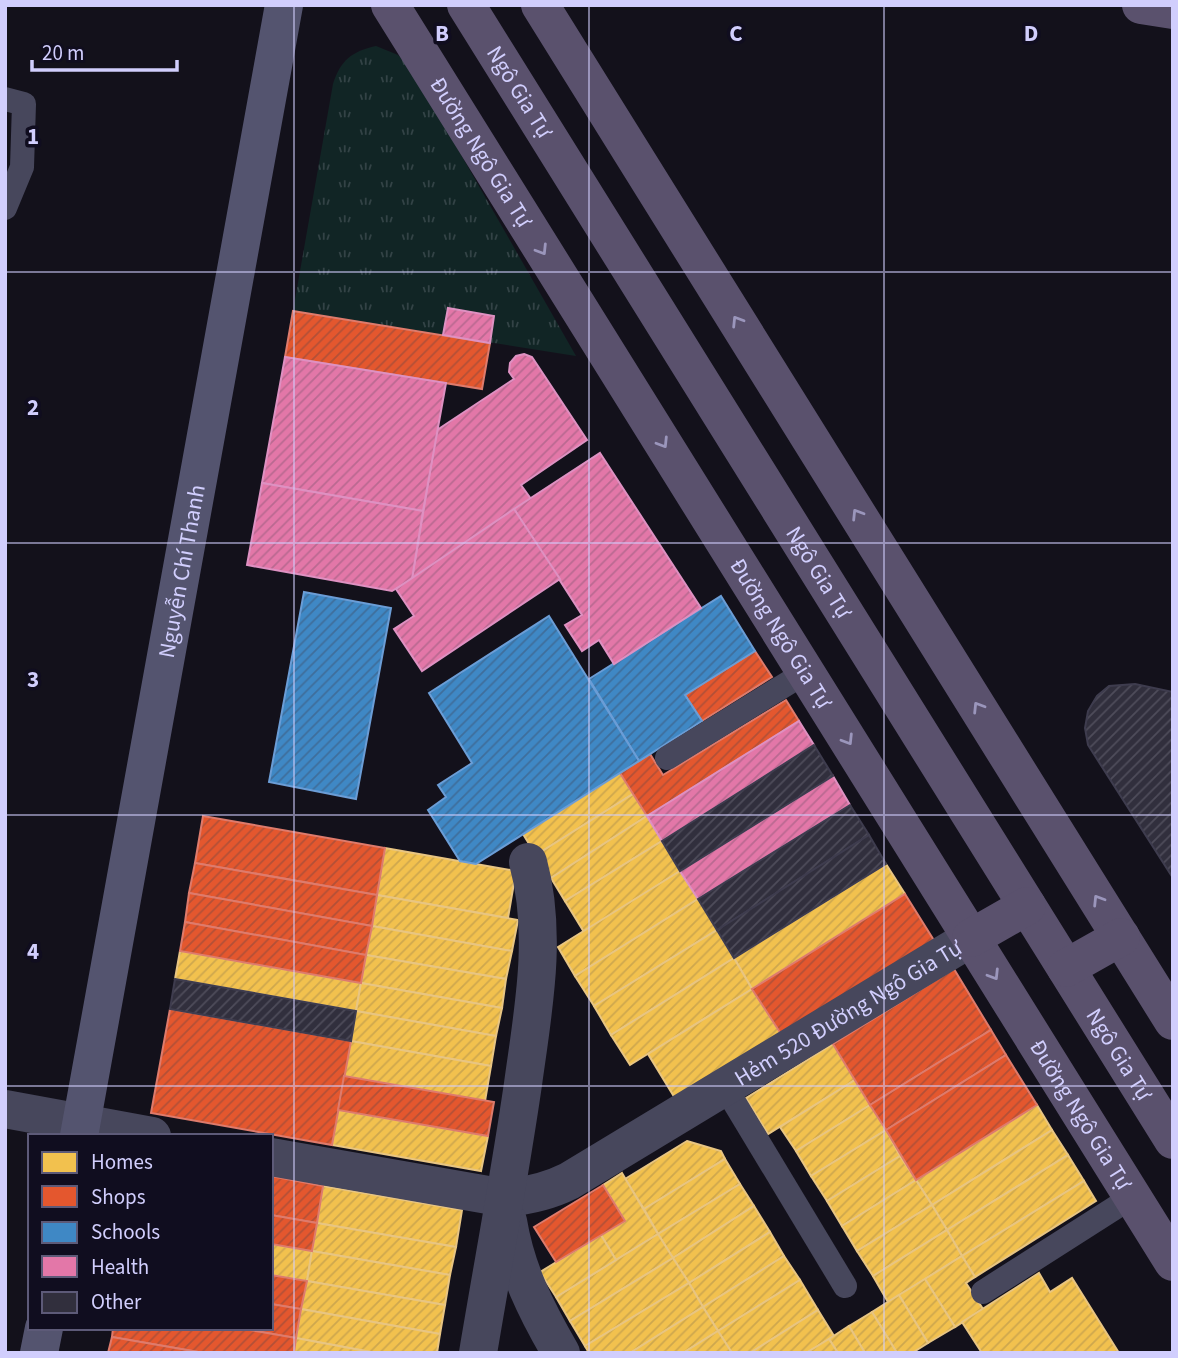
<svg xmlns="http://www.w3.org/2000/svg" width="1178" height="1358" viewBox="0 0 1178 1358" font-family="'Source Sans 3',sans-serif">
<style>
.park{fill:url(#park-tufts)}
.homes{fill:url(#homes-hatch);stroke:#e8c582;stroke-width:2}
.shops{fill:url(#shops-hatch);stroke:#de7b6c;stroke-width:2}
.schools{fill:url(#schools-hatch);stroke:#6b9dd6;stroke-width:2}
.health{fill:url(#health-hatch);stroke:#de91c2;stroke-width:2}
.building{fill:url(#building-hatch);stroke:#3e3c4e;stroke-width:2}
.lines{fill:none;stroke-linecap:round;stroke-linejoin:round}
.lane{stroke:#47475c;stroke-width:24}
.street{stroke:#47475c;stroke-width:38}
.secondary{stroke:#54546f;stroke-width:38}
.primary{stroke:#5a516d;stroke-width:38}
.oneway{stroke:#9b96bc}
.grid{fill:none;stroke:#d1cefd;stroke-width:2;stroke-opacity:0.55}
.labels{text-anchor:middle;stroke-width:7;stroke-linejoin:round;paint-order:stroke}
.street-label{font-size:23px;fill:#d1cefd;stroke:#100d1f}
.grid-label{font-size:23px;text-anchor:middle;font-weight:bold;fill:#d1cefd;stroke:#100d1f;stroke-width:7;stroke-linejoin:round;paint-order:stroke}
</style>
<defs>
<pattern id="park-tufts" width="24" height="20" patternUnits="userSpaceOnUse" patternTransform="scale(1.75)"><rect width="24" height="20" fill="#112525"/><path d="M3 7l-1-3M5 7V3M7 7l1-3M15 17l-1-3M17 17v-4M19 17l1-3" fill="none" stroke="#334346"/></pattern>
<pattern id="homes-hatch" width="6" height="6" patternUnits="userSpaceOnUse" patternTransform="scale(1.75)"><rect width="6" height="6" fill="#f2c14e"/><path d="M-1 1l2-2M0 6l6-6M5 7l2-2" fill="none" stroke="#cea74e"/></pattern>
<pattern id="shops-hatch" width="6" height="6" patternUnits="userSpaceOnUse" patternTransform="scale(1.75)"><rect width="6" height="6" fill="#e4572e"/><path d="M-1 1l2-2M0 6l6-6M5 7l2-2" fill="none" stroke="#b25037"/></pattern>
<pattern id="schools-hatch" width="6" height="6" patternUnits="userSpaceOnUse" patternTransform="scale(1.75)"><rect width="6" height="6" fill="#3f88c5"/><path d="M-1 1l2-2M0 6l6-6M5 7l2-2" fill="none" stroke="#3f6e9b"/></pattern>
<pattern id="health-hatch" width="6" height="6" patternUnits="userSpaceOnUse" patternTransform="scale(1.75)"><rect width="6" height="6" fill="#e377a8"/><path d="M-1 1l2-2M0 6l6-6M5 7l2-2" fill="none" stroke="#ba6991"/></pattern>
<pattern id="building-hatch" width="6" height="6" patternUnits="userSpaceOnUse" patternTransform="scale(1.75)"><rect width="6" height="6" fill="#312f3d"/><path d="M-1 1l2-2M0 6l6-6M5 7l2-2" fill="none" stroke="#4e4c5a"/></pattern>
</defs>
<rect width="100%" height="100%" fill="#13111b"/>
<path class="park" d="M376 46 398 55 412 69 576 356 293 311 333 84C340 61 352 51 376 46Z"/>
<g class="homes">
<path d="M620 773 633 794 536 855 523 834Z"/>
<path d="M633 794 647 816 551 878 536 855Z"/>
<path d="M647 816 662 841 565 901 551 878Z"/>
<path d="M662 841 680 871 584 932 565 901Z"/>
<path d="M385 848 516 871 508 918 377 895Z"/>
<path d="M886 864 905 894 752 989 734 958Z"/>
<path d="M680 871 698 899 575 976 558 947Z"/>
<path d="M377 895 518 920 512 951 372 926Z"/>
<path d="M698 899 717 930 594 1006 575 976Z"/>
<path d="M372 926 512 951 506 979 366 955Z"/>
<path d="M717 930 734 958 611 1035 594 1006Z"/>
<path d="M180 951 361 983 356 1011 175 979Z"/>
<path d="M366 955 506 979 502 1008 361 983Z"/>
<path d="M734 958 752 989 630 1065 611 1035Z"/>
<path d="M361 983 502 1008 496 1036 356 1011Z"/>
<path d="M752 989 783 1037 678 1103 648 1054Z"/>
<path d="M356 1011 496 1036 491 1066 351 1041Z"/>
<path d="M351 1041 491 1066 485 1101 344 1076Z"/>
<path d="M833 1044 855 1080 768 1134 746 1098Z"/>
<path d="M855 1080 870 1105 796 1151 780 1127Z"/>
<path d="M870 1105 886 1130 811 1176 796 1151Z"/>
<path d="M1037 1105 1052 1130 932 1205 916 1180Z"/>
<path d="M338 1110 488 1136 481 1171 332 1145Z"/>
<path d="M886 1130 900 1156 827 1201 811 1176Z"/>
<path d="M1052 1130 1068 1155 947 1230 932 1205Z"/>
<path d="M687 1141 721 1151 725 1159 644 1209 625 1179Z"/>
<path d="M1068 1155 1084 1181 962 1256 947 1230Z"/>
<path d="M900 1156 916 1180 842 1226 827 1201Z"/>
<path d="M725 1159 740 1184 658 1234 644 1209Z"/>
<path d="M622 1173 658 1234 616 1260 601 1235 625 1221 603 1185Z"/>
<path d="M916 1180 932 1205 857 1251 842 1226Z"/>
<path d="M1084 1181 1096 1201 975 1277 962 1256Z"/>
<path d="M740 1184 754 1206 673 1258 658 1234Z"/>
<path d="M323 1186 462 1210 456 1247 317 1223Z"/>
<path d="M932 1205 947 1230 873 1276 857 1251Z"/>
<path d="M754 1206 770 1232 689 1283 673 1258Z"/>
<path d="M317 1223 456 1247 450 1275 312 1251Z"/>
<path d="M947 1230 962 1256 888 1302 873 1276Z"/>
<path d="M770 1232 784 1256 703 1307 689 1283Z"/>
<path d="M658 1234 673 1258 570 1321 556 1297Z"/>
<path d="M601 1235 616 1260 556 1297 540 1272Z"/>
<path d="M271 1244 312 1251 307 1281 271 1275Z"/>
<path d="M312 1251 450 1275 445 1305 307 1281Z"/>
<path d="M784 1256 800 1280 718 1331 703 1307Z"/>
<path d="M962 1256 975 1277 966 1283 983 1309 955 1327 925 1279Z"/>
<path d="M673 1258 689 1283 585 1346 570 1321Z"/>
<path d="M1039 1273 1050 1292 1072 1278 1119 1353H982L962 1322Z"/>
<path d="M925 1279 955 1327 928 1343 899 1295Z"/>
<path d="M800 1280 818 1310 750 1353H732L718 1331Z"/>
<path d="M307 1281 445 1305 440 1334 301 1309Z"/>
<path d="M689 1283 703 1307 630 1353H589L585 1346Z"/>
<path d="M899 1295 928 1343 912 1353H897L872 1312Z"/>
<path d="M703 1307 718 1331 683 1353H630Z"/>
<path d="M301 1309 440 1334 437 1353H376L296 1338Z"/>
<path d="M818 1310 834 1336 806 1353H750Z"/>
<path d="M872 1312 897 1353H865L849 1326Z"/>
<path d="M849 1326 865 1353H838L829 1339Z"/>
<path d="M718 1331 732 1353H683Z"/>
<path d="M296 1338 376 1353H294Z"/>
<path d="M829 1339 838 1353H806Z"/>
</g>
<g class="shops">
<path d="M293 311 490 343 482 389 285 357Z"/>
<path d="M755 651 772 677 702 721 685 695Z"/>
<path d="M786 700 799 721 647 816 620 773 650 754 663 775Z"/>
<path d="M203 816 385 848 377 895 195 863Z"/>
<path d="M195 863 377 895 372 926 189 893Z"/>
<path d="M189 893 372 926 366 955 185 922Z"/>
<path d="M905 894 935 942 783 1037 752 989Z"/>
<path d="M185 922 366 955 361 983 180 951Z"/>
<path d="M954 969 991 1030 870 1105 833 1044Z"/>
<path d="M170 1009 351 1041 332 1145 151 1113Z"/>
<path d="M991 1030 1006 1055 886 1130 870 1105Z"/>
<path d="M1006 1055 1037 1105 916 1180 886 1130Z"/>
<path d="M344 1076 494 1102 488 1136 338 1110Z"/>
<path d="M271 1176 323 1186 317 1223 271 1215Z"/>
<path d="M603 1185 625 1221 556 1262 534 1227Z"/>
<path d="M271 1215 317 1223 312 1251 271 1244Z"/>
<path d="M271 1275 307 1281 301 1309 271 1304Z"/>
<path d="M271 1304 301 1309 296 1338 238 1328H271Z"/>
<path d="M113 1328H238L296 1338 294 1353H204L112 1337Z"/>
<path d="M112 1337 204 1353H108Z"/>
</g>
<g class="schools">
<path d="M304 592 391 608 356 799 269 782Z"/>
<path d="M721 596 755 651 685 695 702 721 639 761 589 679Z"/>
<path d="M549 616 639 761 476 864 460 861 428 810 446 797 438 785 472 763 429 693Z"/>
</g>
<g class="health">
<path d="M448 308 494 316 490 343 443 335Z"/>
<path d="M524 354 532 357 587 440 521 485 531 499 412 579 437 430 514 379 509 372 510 363 516 356Z"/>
<path d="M285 357 446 383 423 511 262 483Z"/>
<path d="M600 453 701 608 614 664 599 640 582 651 565 625 582 615 514 509Z"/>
<path d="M262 483 423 511 412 579 392 591 247 565Z"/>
<path d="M514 509 560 579 422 671 394 629 414 616 396 589Z"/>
<path d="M799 721 814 745 662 841 647 816Z"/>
<path d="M833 776 850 805 698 899 680 871Z"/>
</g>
<g class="building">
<path d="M1135 684 1173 692V878L1088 745 1085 728 1088 711 1097 696 1109 686Z"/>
<path d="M814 745 833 776 680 871 662 841Z"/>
<path d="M850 805 869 835 717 930 698 899Z"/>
<path d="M869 835 886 864 734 958 717 930Z"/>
<path d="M175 979 356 1011 351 1041 170 1009Z"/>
</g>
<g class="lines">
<g class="lane">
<path d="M5 99 24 104 22 167 5 208"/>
<path d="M667 758 806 672"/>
<path d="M725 1087 845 1286"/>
<path d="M983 1292 1132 1197"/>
</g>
<g class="street">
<path d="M5 1109 152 1136"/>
<path id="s1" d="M271 1157 505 1198C528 1196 547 1192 569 1181L971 938"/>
<path d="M508 1221C516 1270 536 1310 561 1353"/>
<path d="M478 1353C493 1263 510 1174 523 1084 533 1011 548 935 528 862"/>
</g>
<g class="secondary">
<path id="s2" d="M79 1136 284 5"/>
<path d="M39 1353 44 1328"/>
</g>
<g class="primary">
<path id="s3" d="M390 5 1173 1262"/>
<path id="s4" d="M466 5 1173 1140"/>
<path d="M540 5 1173 1021"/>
<path d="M1141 5 1173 10"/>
<path d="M971 938 1027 906"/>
<path d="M1066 968 1121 937"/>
</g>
</g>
<defs><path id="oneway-chevron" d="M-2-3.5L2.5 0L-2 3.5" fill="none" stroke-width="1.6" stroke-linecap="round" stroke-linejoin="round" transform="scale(1.75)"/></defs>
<g class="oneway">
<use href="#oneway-chevron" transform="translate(542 250) rotate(58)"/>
<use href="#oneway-chevron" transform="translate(737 321) rotate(-122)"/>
<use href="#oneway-chevron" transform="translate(663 443) rotate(58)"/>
<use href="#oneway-chevron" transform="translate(857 514) rotate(-122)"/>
<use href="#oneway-chevron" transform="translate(978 707) rotate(-122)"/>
<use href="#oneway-chevron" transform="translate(848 740) rotate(58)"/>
<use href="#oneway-chevron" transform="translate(1098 900) rotate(-122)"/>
<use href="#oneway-chevron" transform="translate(994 975) rotate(58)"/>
</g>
<path class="grid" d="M294 5V1353M589 5V1353M884 5V1353M5 272H1173M5 543H1173M5 815H1173M5 1086H1173"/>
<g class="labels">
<g class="street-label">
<text dy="8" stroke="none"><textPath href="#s4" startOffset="102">Ngô Gia Tự</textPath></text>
<text dy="8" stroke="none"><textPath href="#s3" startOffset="173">Đường Ngô Gia Tự</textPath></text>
<text dy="8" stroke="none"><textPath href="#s2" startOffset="574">Nguyễn Chí Thanh</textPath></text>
<text dy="8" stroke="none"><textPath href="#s4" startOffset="668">Ngô Gia Tự</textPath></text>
<text dy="8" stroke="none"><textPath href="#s3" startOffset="740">Đường Ngô Gia Tự</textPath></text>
<text dy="8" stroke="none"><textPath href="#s1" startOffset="630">Hẻm 520 Đường Ngô Gia Tự</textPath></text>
<text dy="8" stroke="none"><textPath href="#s4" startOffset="1236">Ngô Gia Tự</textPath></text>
<text dy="8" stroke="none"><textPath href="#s3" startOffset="1307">Đường Ngô Gia Tự</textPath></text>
</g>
</g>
<g class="grid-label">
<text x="442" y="41">B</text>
<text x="736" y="41">C</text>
<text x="1031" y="41">D</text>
<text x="33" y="144">1</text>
<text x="33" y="415">2</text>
<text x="33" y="687">3</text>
<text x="33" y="959">4</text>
</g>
<rect width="1178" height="1358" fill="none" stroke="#d1cefd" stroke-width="14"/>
<rect x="28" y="1134" width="245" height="196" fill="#100d1f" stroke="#5d5a78" stroke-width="2"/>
<rect x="42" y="1152" width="35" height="21" fill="#f2c14e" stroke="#5d5a78" stroke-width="2"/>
<text x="91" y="1169" font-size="21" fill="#d1cefd">Homes</text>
<rect x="42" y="1186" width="35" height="21" fill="#e4572e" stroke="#5d5a78" stroke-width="2"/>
<text x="91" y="1204" font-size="21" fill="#d1cefd">Shops</text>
<rect x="42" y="1222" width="35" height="21" fill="#3f88c5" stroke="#5d5a78" stroke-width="2"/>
<text x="91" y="1239" font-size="21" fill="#d1cefd">Schools</text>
<rect x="42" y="1256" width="35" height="21" fill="#e377a8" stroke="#5d5a78" stroke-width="2"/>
<text x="91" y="1274" font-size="21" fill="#d1cefd">Health</text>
<rect x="42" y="1292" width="35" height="21" fill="#312f3d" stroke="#5d5a78" stroke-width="2"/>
<text x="91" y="1309" font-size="21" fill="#d1cefd">Other</text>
<path d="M32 60v10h145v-10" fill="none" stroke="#d1cefd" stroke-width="3.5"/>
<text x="42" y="60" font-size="21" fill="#d1cefd" stroke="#100d1f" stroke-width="5" paint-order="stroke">20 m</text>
</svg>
